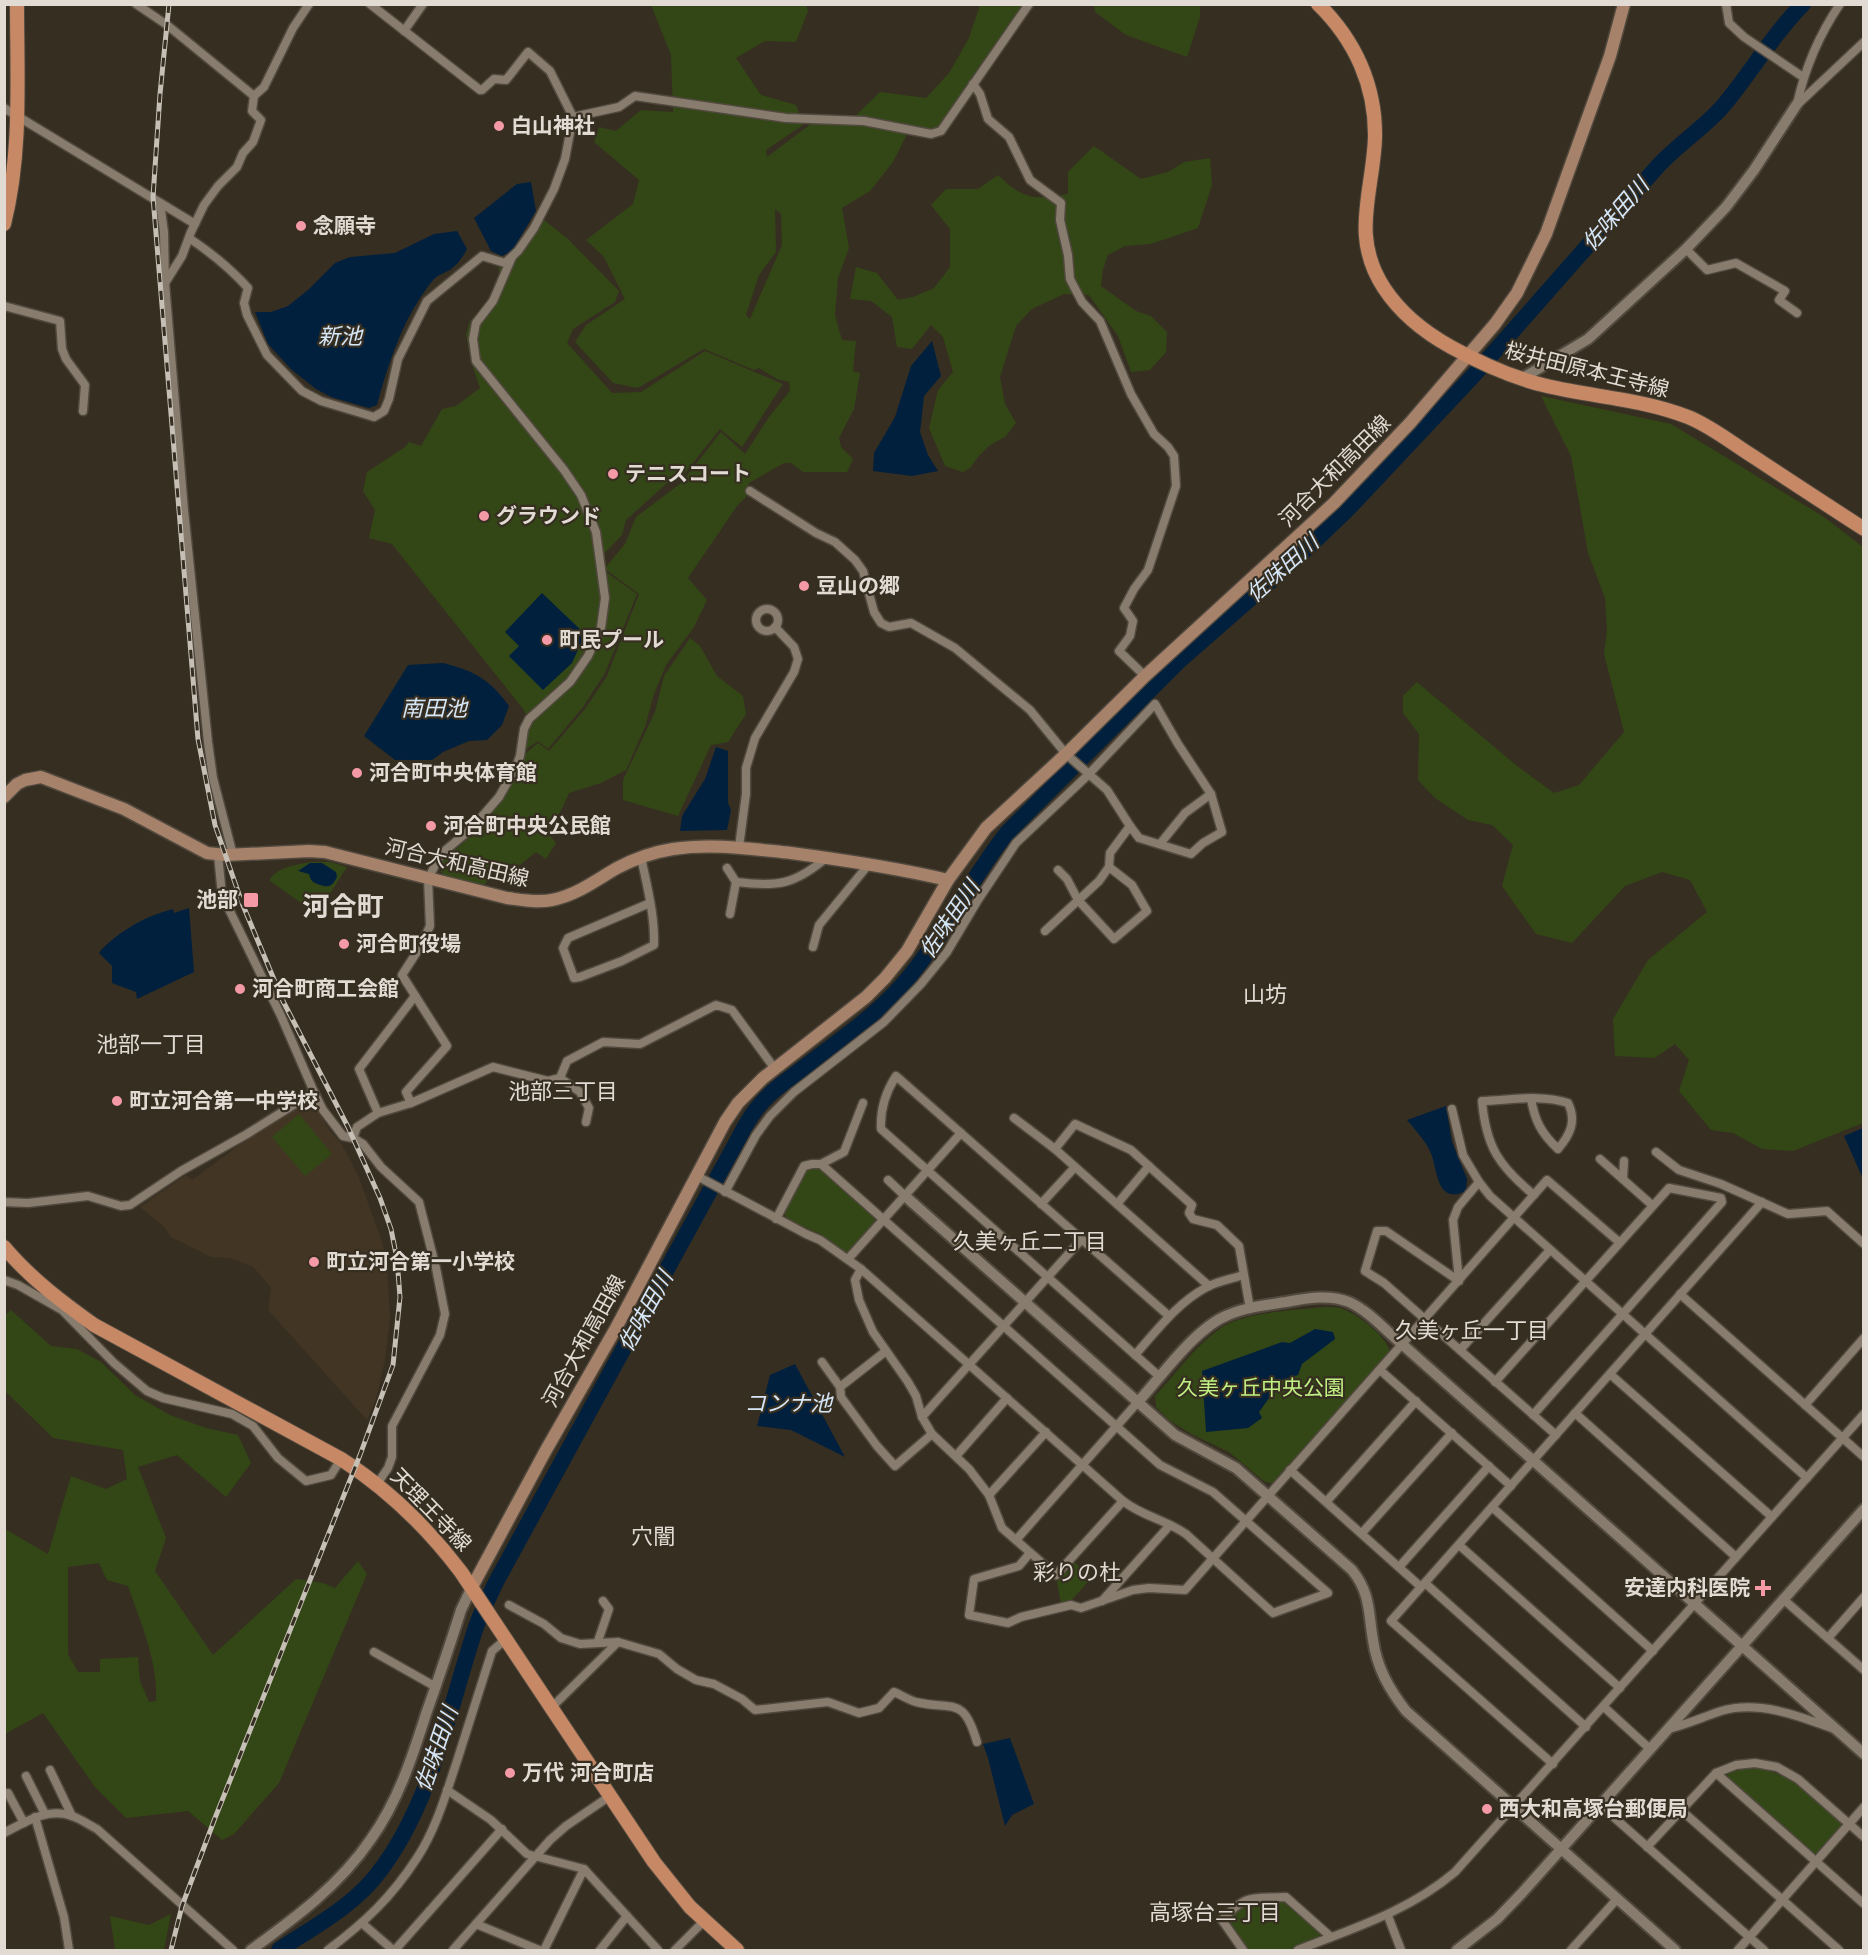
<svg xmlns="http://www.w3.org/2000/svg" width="1868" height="1955" viewBox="0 0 1868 1955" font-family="Montserrat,'Noto Sans JP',sans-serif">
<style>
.built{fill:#423524}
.green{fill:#334716;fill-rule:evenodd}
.water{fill:#00203e}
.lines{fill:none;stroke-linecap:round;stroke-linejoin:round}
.river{stroke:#00203e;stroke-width:16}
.minor-casing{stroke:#51493e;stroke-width:11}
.tertiary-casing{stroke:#51493e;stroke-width:14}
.secondary-casing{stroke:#51493e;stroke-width:15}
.primary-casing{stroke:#51493e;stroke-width:16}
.minor{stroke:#877c6e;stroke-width:8}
.tertiary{stroke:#877c6e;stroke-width:10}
.secondary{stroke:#a7826a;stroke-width:12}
.primary{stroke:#c78965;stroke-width:14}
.rail-casing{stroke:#c5bfb6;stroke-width:5}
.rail{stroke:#362e21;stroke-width:3;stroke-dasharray:9;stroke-linecap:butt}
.poi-dot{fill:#f49aa6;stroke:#362e21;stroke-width:2}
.labels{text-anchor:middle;stroke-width:4.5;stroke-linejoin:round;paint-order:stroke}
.poi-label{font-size:21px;font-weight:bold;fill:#e1dbd3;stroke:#362e21;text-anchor:start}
.street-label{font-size:21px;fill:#e1dbd3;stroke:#362e21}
.park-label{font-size:21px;fill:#c0f083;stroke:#362e21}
.water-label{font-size:22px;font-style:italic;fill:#d5e6f7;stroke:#362e21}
.neighbourhood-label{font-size:22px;fill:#e1dbd3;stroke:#362e21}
.district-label{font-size:27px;font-weight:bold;fill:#e1dbd3;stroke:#362e21}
</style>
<rect width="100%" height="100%" fill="#362e21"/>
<path class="built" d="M305 1104 314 1105 330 1131 341 1143 358 1175 383 1244 388 1279 390 1319 385 1360 376 1399 367 1420 268 1310 271 1287 253 1267 230 1258 211 1257 171 1237 164 1227 140 1207 186 1175 192 1180 262 1128Z"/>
<g class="green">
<path d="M651 5H806L808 11 796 42 765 41 736 58 761 95 796 105 803 125 766 150 767 157 812 123 847 124 880 92 926 98 949 73 969 38 980 5H1026L940 128 931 131 910 128 893 162 870 191 842 208 849 248 838 278 835 315 842 340 856 341 853 371 860 373 854 409 839 438 841 447 853 459 847 472H803L791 463H784L749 483 746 497 737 506 688 578 707 600 694 627 666 665 654 694 645 727 626 770 601 783 569 793 562 809 547 832 556 843 546 859 536 852 520 865 497 863 483 888 448 879 441 872V862L477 831 518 774 526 753 538 743 549 751 585 709 607 676 639 594 605 569 606 572 637 594 605 673 583 707 548 749 538 741 525 750 530 724 524 710 392 544 369 538 375 510 363 491 367 472 405 447 409 442 421 446 442 409 456 406 480 388 471 362 466 334 470 321 487 303 500 273 498 268 515 262 544 220 568 239 619 291 615 302 573 329 567 343 612 393 641 392 705 351 783 384 742 447 720 429 681 478 666 484 626 520 622 535 603 555 605 568 625 544 636 517 681 483 721 432 745 454 769 417 790 391 789 382 777 379 759 368 754 370 704 349 638 388 613 383 575 342 586 325 625 299 604 257 586 240 633 204 639 180 594 142 599 127 616 131 641 110 673 112 671 55ZM775 209 781 214 782 245 750 319 746 315 759 275 776 252Z"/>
<path d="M1094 5H1200V17L1187 57 1126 35 1095 12Z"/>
<path d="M1094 146 1141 179 1168 172 1184 162 1210 158 1212 185 1198 228 1151 244 1125 246 1108 255 1103 270 1101 286 1136 311 1151 316 1167 332 1166 352 1150 370 1131 372 1118 336 1089 295 1064 294 1032 309 1016 326 1000 377 1005 404 1016 423 1005 437 990 445 978 457 970 468 963 472 945 466 929 428 938 390 953 372 943 337 931 325 912 349 897 347 892 317 871 301 850 299 856 267 877 273 898 300 913 297 934 288 950 267V229L931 205 946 189H978L998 175C1024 200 1033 200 1068 194V172Z"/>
<path d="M1541 396 1671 424 1824 517 1863 547V1123L1793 1151 1762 1149 1733 1133 1711 1130 1679 1091 1689 1060 1675 1044 1655 1058 1615 1056 1613 1019 1648 960 1707 912 1690 880 1662 872 1625 886 1572 943 1536 934 1502 886 1513 845 1492 825 1468 820 1435 798 1418 780 1419 734 1403 713V696L1417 682 1517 766 1554 793 1579 785 1624 732 1604 654 1607 630 1605 598 1588 553 1571 456Z"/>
<path d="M690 638 700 646 717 676 743 696 746 714 728 742 711 745 678 816 623 800V780L655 712 664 676Z"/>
<path d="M311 862H330L347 867 317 914 270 881V879C280 866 296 865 311 862Z"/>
<path d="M299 1114 332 1154 305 1176 272 1137Z"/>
<path d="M817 1167 874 1218 875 1223 849 1253 842 1252 822 1235 787 1219 784 1213 804 1172 809 1168Z"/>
<path d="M1325 1307C1330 1307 1335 1307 1340 1308 1355 1312 1387 1336 1390 1352L1273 1483 1265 1482 1229 1452 1193 1435 1169 1420 1156 1407 1155 1396C1177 1373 1197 1343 1224 1326 1248 1312 1297 1310 1325 1307Z"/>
<path d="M11 1310 51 1346 77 1349 101 1362 135 1395 170 1415 206 1428 238 1435 251 1463 226 1497 177 1455 138 1467 166 1538 155 1571 213 1655 296 1579 323 1583 335 1588 358 1561 367 1574 279 1783 234 1834 222 1840 188 1811 126 1818 95 1787 43 1713 5 1734V1529L48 1554 71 1476 106 1489 127 1479 123 1450 53 1438 5 1391V1315ZM99 1563 107 1580 128 1586C141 1624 158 1661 156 1701L149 1702 140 1681 138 1657 100 1659V1672H78L68 1654V1567Z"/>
<path d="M1074 1562 1092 1577 1070 1602 1061 1604 1057 1582Z"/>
<path d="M1750 1768C1790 1770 1812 1797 1841 1822V1828L1818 1853 1812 1854 1727 1779 1728 1772Z"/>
<path d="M1281 1901 1286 1903 1320 1933 1319 1938 1288 1950H1248L1230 1924V1918C1246 1900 1258 1903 1281 1901Z"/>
<path d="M171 1914 164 1950H115L110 1916 149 1925Z"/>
</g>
<g class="water">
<path d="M531 182 536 211 512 251 502 256 491 251 474 218 517 184Z"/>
<path d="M457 231 467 249C463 257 458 264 450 270 444 273 438 275 434 279 404 315 389 361 377 405L369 408 331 397 316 389 292 370 268 344 255 312H271L288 306 308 290 335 263 350 257 395 253 434 234Z"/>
<path d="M932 341 941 376 924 396 920 432 928 455 938 471 912 476 873 471 874 453 895 417 911 366Z"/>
<path d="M542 593 585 634 572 663 543 690 509 656 519 646 505 632Z"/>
<path d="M443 663C474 671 490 679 509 706L502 725 487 740 469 741 443 752 432 760H395L364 736 408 665Z"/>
<path d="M716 747 728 751V803L731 810 727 830 680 831 682 816 705 779Z"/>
<path d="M310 863H322L336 872 337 877C332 886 330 888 320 885 313 882 311 882 309 874L298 871Z"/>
<path d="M189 908 194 972 137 999 136 992 112 983V966L99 953 102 949C123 929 145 916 173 909L174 913Z"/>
<path d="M1446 1106 1452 1142 1467 1179 1466 1191C1435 1206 1438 1167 1430 1151 1425 1140 1415 1130 1407 1120Z"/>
<path d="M1863 1128V1179L1844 1136Z"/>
<path d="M1315 1329 1333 1332 1335 1339 1302 1364 1298 1375 1282 1380 1259 1412 1262 1418 1248 1428 1206 1432 1202 1371 1282 1342 1290 1343Z"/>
<path d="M795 1364 845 1457 791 1430 757 1426 770 1375Z"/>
<path d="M1010 1738 1034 1804 1012 1815 1005 1826 988 1758 983 1744Z"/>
</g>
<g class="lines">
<path class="river" d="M279 1950C313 1927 354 1906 379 1872 432 1803 449 1708 476 1627 481 1612 489 1597 496 1582L736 1143C742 1132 747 1121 755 1111 767 1094 786 1081 802 1069 833 1045 867 1022 894 994 940 946 966 884 1007 833L1178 662 1300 555 1348 509 1473 376 1658 166C1678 144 1704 128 1723 106 1751 73 1772 35 1803 4"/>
<defs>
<g id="minor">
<path d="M136 4 167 25 254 96"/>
<path d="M1726 4 1729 23 1744 37 1803 77"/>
<path d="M404 31 423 4"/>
<path d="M973 84 980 94 988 119 1009 137 1030 180 1061 203 1060 220 1068 255 1070 279 1082 302 1100 321 1131 394 1154 434 1168 447 1174 456 1176 486 1148 570 1134 589 1124 608 1133 621 1130 636 1119 651 1145 676"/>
<path d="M1797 104C1805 68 1819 35 1840 4"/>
<path d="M1798 104 1864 42"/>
<path d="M4 108 195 224"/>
<path d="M573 117 619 107 635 96 786 118 864 121 931 134 941 131 1029 4"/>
<path d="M160 203 164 232 165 283"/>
<path d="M189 238C210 252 230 268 248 288L244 303 247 315 267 355 302 391 321 401 374 417 384 411 389 399 398 359 427 301 482 256 505 263 518 251 534 228 554 189 565 159 573 117 550 71 528 52 506 80 494 79 482 90H480L370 4"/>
<path d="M1686 249 1707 270 1736 263 1785 291 1779 300 1797 313"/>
<path d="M4 306 60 321 62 349 66 359 85 385 83 411"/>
<path d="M750 491 816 533 835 542 855 560 863 571 874 612 881 623 889 627 911 623 955 648 1030 710 1066 754 1107 790 1130 826 1110 853 1109 867 1099 881 1045 931"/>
<circle cx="767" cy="620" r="11"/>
<path d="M1160 844 1185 813 1211 794"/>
<path d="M739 847 746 794V768L755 738 794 672 798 659 794 647 775 627"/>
<path d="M218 855 222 895 281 1016 314 1092 323 1110 343 1136 353 1138 363 1144 381 1167 419 1202 436 1268 445 1314 440 1335 392 1426V1457L388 1468 377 1484"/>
<path d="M233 855 213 778 208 742 184 510 165 283 182 256 191 232 204 205 218 186 237 167 243 153 253 142 261 120 252 111 254 96 264 87 293 28 309 4"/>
<path d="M641 857C647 886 655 916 654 945L622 961 580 977 574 978 563 948 568 938 650 903"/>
<path d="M727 868 736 882"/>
<path d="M1058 870 1067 879 1078 900 1114 939 1147 911 1132 885 1109 867"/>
<path d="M730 914 736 882C777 887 794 885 826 858"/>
<path d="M813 947 819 925 869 864"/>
<path d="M560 1078 580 1092 589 1108 586 1122"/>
<path d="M1531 1099C1535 1121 1541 1133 1558 1149 1570 1135 1577 1121 1568 1103 1542 1094 1510 1100 1482 1101 1486 1147 1499 1166 1534 1195"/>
<path d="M411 1103 406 1092 447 1046 402 975 420 947 430 926 428 879 441 854 472 828 499 797 516 767 520 756 524 729 529 719 570 682 588 656 601 628 605 598 596 532 581 495 564 470 476 361 473 339 476 323 493 301 512 257"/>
<path d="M1452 1109 1463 1155 1479 1182 1490 1196 1807 1478"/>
<path d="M378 1113 359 1069 415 996"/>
<path d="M1014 1118 1055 1149"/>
<path d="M353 1138 357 1127 378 1113 411 1103 493 1067 548 1081 560 1078 567 1061 603 1042 640 1044 716 1005 732 1010 775 1069"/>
<path d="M1656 1152 1679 1170 1721 1184 1788 1214 1827 1211 1864 1244"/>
<path d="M1600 1159 1652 1205"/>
<path d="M821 1164 844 1152 863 1103"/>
<path d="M697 1176 806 1234 820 1240 861 1269 1123 1501C1142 1516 1166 1520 1186 1534L1273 1613 1328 1593 1213 1492 1160 1465 821 1164H812L804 1166 776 1219"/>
<path d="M1623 1179 1624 1161"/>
<path d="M888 1180 905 1196"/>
<path d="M725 1192 756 1135 770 1116 794 1092 884 1022 921 984 947 952 978 900 1016 843 1088 775 1155 704 1178 744 1211 794 1222 832 1203 843 1191 854 1139 838 1130 826"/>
<path d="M4 1202 28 1203 88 1196 121 1206 130 1205 181 1171 247 1134 314 1092"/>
<path d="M1041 1204 1075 1167"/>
<path d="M1117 1204 1149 1166"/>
<path d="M848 1259 961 1133"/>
<path d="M861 1269 855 1280 859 1300 873 1332 908 1382 916 1396 922 1417 932 1434 969 1469 989 1495 1002 1528 1056 1575 1123 1501"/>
<path d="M4 1280 18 1285 62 1310 114 1363 147 1391 163 1398 232 1414 253 1426 278 1458 306 1481 331 1475 341 1459"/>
<path d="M1459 1281 1386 1231H1377L1365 1271 1384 1283 1556 1435"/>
<path d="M1459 1281 1453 1220 1458 1207 1479 1182"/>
<path d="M1209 1286 1055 1149 1075 1124 1131 1150 1192 1205 1189 1213 1193 1219 1217 1225 1239 1246 1250 1309"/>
<path d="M1680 1294 1864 1457"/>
<path d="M1460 1350 1550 1250"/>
<path d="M886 1351 840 1387 841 1397 877 1446 895 1466 932 1434"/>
<path d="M1135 1355C1157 1330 1177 1303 1207 1287 1218 1281 1232 1279 1243 1275"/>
<path d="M822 1362 840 1387"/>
<path d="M1380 1370 1511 1486"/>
<path d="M1610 1374 1772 1517"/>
<path d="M1160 1377 881 1129C880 1109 885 1093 896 1076L1169 1316"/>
<path d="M1495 1382 1669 1188 1721 1198 1722 1202 1533 1415"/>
<path d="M1805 1405 1864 1338"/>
<path d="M1575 1413 1736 1557"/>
<path d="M922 1417 1081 1240"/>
<path d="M956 1456 1007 1398"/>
<path d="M1290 1470 1421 1587"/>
<path d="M989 1495 1046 1432"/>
<path d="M1327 1501 1416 1401"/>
<path d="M1492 1507 1653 1651"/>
<path d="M1362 1533 1452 1433"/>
<path d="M1016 1540 1137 1403"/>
<path d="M1459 1545 1620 1688"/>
<path d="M1030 1553 1019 1566 974 1579 969 1615 1008 1623 1021 1617 1071 1605 1081 1608 1133 1590 1149 1588 1185 1590 1547 1180 1619 1242"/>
<path d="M1400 1566 1489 1466"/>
<path d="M1425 1583 1586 1727"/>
<path d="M1783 1599 1864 1670"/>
<path d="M1102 1601 1170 1525"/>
<path d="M509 1605 544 1624 561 1638 580 1644 618 1642 659 1654 677 1669 696 1680 714 1684 742 1699 755 1710 828 1702 859 1713 879 1708 894 1692C901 1695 909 1700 916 1702 954 1711 963 1695 977 1742"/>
<path d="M1828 1638 1864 1597"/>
<path d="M598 1641 609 1609 603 1601"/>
<path d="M374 1652 436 1687"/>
<path d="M1604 1707 1650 1749"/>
<path d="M551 1708 618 1642"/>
<path d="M1668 1729C1686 1725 1703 1717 1721 1711 1759 1700 1799 1716 1834 1729"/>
<path d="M1553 1764 1391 1621 1762 1202"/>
<path d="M50 1770 72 1816"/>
<path d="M1716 1773 1864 1904"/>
<path d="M26 1776 45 1814"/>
<path d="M447 1790 491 1820 527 1854 584 1869 658 1950"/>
<path d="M4 1794 8 1793 24 1823"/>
<path d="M1600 1805 1764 1950"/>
<path d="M1681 1810 1839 1950"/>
<path d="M35 1817 64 1917 69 1950"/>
<path d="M4 1833C25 1822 48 1807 72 1816 81 1819 89 1825 97 1829L233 1950"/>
<path d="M1647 1847 1716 1773 1736 1765 1755 1763 1777 1767 1798 1779 1864 1837"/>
<path d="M1388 1916 1401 1950"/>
<path d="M363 1924 393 1950"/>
<path d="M476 1924 539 1950"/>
<path d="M328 1950C365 1922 391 1898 417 1858 436 1829 446 1794 457 1761 469 1724 480 1688 492 1651L506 1639"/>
<path d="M395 1950 502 1829"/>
<path d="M453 1950 550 1840 566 1826 610 1796"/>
<path d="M544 1950 584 1869"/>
<path d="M600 1950 627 1916"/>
<path d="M675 1950 704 1921"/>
<path d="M1243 1950 1222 1920C1247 1893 1251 1899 1286 1897L1331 1937"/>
<path d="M1298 1950C1354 1928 1409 1911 1455 1872L1864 1414"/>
<path d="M1571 1950 1617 1899"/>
<path d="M1738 1950 1864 1807"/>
</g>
<g id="tertiary">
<path d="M1521 379 1588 339 1686 249 1726 207 1754 170 1797 104"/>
<path d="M905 1196 1175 1435 1236 1468 1352 1570C1371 1594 1368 1612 1373 1640 1377 1668 1389 1689 1406 1711L1675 1950"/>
<path d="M1137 1403C1162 1376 1195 1328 1228 1315 1246 1307 1267 1305 1286 1302 1307 1298 1330 1294 1349 1302 1369 1311 1386 1331 1403 1345L1864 1754"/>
<path d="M251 1950C295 1918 340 1885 371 1839 398 1801 412 1758 426 1714 438 1680 450 1645 461 1610L472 1587"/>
<path d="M1457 1950 1497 1919 1522 1893 1864 1509"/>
</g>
<g id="secondary">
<path d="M4 797 17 784 25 780 41 777 124 809 207 853 226 855 309 851 325 852 507 898C522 900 537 903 552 900 577 895 596 880 617 868 634 859 654 852 673 849 713 843 751 849 791 853 844 860 897 868 948 880"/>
<path d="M472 1587 546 1450 616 1328 725 1122 738 1103 763 1078 866 997 885 978 907 951 948 880 986 828 1066 754 1145 676 1334 503 1410 423 1495 324 1517 293 1546 234 1610 56 1624 4"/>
</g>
<g id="primary">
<path d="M1318 4C1355 40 1376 86 1375 138 1373 193 1350 236 1384 288 1401 314 1424 332 1451 347 1482 364 1512 378 1547 386 1594 397 1642 399 1688 417 1711 426 1733 444 1754 457 1790 481 1827 505 1864 529"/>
<path d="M4 224C22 153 17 77 17 4"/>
<path d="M4 1247C30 1278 62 1302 94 1325L341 1459C389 1490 427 1527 461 1572L654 1862 690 1907 737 1950"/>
</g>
</defs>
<use href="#minor" class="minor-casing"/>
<use href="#tertiary" class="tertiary-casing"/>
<use href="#secondary" class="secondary-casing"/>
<use href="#primary" class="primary-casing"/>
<use href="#minor" class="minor"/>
<use href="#tertiary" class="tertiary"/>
<use href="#secondary" class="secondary"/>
<use href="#primary" class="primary"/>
<defs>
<path id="rail" d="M169 4 160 94 153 197 198 739 215 825 242 903 283 1001 348 1127 380 1198 391 1229 397 1259 400 1297 393 1365 360 1455 215 1818 182 1906 171 1950"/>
</defs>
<use href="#rail" class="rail-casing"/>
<use href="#rail" class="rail"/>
</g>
<g class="poi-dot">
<circle cx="499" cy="126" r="6"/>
<circle cx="301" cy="226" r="6"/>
<circle cx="613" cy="474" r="6"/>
<circle cx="484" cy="516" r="6"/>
<circle cx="804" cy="586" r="6"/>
<circle cx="547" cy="640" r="6"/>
<circle cx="357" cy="773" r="6"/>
<circle cx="431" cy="826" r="6"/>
<rect x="243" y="892" width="16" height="16" rx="3"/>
<circle cx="344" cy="944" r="6"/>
<circle cx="240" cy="989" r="6"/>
<circle cx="117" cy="1101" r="6"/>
<circle cx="314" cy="1262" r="6"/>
<path d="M1760 1579h6v6h6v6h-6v6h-6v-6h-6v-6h6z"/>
<circle cx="510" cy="1773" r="6"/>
<circle cx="1487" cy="1809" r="6"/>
</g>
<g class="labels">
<g class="poi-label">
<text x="511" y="133">白山神社</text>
<text x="313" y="233">念願寺</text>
<text x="625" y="481">テニスコート</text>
<text x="496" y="523">グラウンド</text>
<text x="816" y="593">豆山の郷</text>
<text x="559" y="647">町民プール</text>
<text x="369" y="780">河合町中央体育館</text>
<text x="443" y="833">河合町中央公民館</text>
<text x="238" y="907" text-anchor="end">池部</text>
<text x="356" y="951">河合町役場</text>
<text x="252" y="996">河合町商工会館</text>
<text x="129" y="1108">町立河合第一中学校</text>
<text x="326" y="1269">町立河合第一小学校</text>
<text x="1750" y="1595" text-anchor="end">安達内科医院</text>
<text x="522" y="1780">万代 河合町店</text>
<text x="1499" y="1816">西大和高塚台郵便局</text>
</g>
<g class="street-label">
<text transform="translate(1587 370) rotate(14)" y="7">桜井田原本王寺線</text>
<text transform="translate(1335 471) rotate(-45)" y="7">河合大和高田線</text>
<text transform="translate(457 863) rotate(13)" y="7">河合大和高田線</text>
<text transform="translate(584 1341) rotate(-61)" y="7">河合大和高田線</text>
<text transform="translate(431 1510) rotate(46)" y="7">天理王寺線</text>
</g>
<g class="park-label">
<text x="1261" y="1395">久美ヶ丘中央公園</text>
</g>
<g class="water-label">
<text transform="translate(1615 214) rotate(-49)" y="8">佐味田川</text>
<text x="340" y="344">新池</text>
<text transform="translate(1282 568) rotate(-42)" y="8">佐味田川</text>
<text x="434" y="716">南田池</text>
<text transform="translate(949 919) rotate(-56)" y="8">佐味田川</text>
<text transform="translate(645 1311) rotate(-61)" y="8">佐味田川</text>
<text x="788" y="1411">コンナ池</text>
<text transform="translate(436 1749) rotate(-71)" y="8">佐味田川</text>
</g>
<g class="neighbourhood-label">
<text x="1265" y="1002">山坊</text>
<text x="151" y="1052">池部一丁目</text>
<text x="563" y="1099">池部三丁目</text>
<text x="1030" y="1249">久美ヶ丘二丁目</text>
<text x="1472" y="1338">久美ヶ丘一丁目</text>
<text x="653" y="1544">穴闇</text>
<text x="1077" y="1580">彩りの杜</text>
<text x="1215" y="1920">高塚台三丁目</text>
</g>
<g class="district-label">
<text x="343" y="916">河合町</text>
</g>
</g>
<rect width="1868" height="1955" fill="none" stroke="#e1dbd3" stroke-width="12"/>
</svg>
